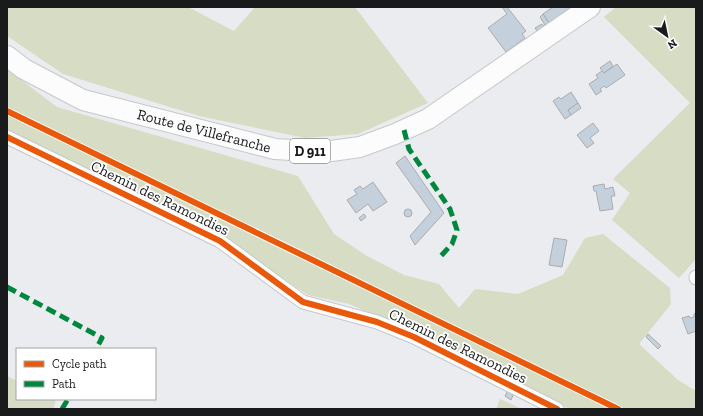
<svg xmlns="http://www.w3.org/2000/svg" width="703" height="416" viewBox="0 0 703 416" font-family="'Zilla Slab',serif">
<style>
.green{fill:#d6ddc4}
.building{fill:#c5d0dd;stroke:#aaacaf}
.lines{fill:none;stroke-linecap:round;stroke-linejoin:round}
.minor-casing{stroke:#c7c8cb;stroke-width:15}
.primary-casing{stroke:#c7c8cb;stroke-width:22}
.minor{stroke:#fcfcfd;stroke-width:13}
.primary{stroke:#fcfcfd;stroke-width:20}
.quiet{stroke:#00873e;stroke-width:5;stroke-dasharray:10 5;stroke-linecap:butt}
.cycleway-casing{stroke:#fff;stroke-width:8}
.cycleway{stroke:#e8590c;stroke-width:6}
.labels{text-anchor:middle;stroke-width:3.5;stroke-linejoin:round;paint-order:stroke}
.shield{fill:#fff;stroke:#5d5f60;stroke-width:1}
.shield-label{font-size:14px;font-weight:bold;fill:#181a1c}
.street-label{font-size:15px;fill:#181a1c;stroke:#fff}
</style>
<rect width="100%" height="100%" fill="#eaecef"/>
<g class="green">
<path d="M7 7H188L234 31 255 7H355L428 103 358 134 305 138 199 116 63 74 7 36Z"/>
<path d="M616 7H696V259L679 278 612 220 630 193 613 179 690 103 604 17Z"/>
<path d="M7 69 57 107 298 176 334 234 367 256 404 275 439 284 459 308 475 289 518 294 563 275 585 238 603 234 670 288 671 304 639 344 678 380 696 391V409H569L462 353 349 304 308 295 228 242 7 131Z"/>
<path d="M7 376 17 381V399H52L56 401 53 409H7Z"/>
<path d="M500 399 522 409H496Z"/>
</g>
<g class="building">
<path d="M502 7H507L526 31 522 34 525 38 506 52 488 28 507 14Z"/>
<path d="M553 7H571L549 23 543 14Z"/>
<path d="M543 14 549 23 545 25 540 17Z"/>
<path d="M542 24 544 26 537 31 535 28Z"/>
<path d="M610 61 613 66 604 73 600 68Z"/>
<path d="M617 64 625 75 606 88 604 86 600 89 602 91 596 95 589 84 598 78 596 75 602 71 604 73Z"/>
<path d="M571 92 578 103 568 110 571 115 565 119 553 101 559 97 561 99Z"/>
<path d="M578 103 581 108 571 115 568 110Z"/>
<path d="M593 123 599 131 590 138 594 143 587 148 577 135Z"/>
<path d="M405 156 444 213 415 245 410 236 431 212 396 163Z"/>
<path d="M373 182 387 202 373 211 368 204 356 213 347 200 357 194 354 190 360 186 363 189Z"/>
<path d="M604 184 605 189 613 187 615 196H611L613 209 600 211 596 191H594L593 186Z"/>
<circle cx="408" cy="213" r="4"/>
<path d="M364 214 366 217 361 221 359 218Z"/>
<path d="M554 238 567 240 562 267 549 265Z"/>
<path d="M696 313V331L688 334 682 318 689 316 690 318 694 317V314Z"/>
<path d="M648 334 661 346 658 349 646 337Z"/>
<path d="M508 390 514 393 511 400 505 396Z"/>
</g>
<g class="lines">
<defs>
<g id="minor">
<path d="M7 137 220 241 303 302 377 322 414 337 557 409"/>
<path d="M696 278V277"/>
</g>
<g id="primary">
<path id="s1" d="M7 56 24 69 83 100 275 149 324 152 360 147 395 134 428 119 590 7"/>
</g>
</defs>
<use href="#minor" class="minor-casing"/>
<use href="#primary" class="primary-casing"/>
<use href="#minor" class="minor"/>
<use href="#primary" class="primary"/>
<g class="quiet">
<path d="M404 130 409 149 450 209 457 230 452 244 440 257"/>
<path d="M7 287 102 338 96 349"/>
<path d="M62 409 68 399"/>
</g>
<defs>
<g id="cycleway">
<path d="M7 111 618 409"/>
<path d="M7 137 220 241 303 302 377 322 414 337 557 409"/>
</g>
</defs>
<use href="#cycleway" class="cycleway-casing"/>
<use href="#cycleway" class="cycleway"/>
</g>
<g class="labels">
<rect class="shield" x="290" y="139" width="40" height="24" rx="3"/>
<g class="shield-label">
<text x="310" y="156">D 911</text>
</g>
<g class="street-label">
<text dy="5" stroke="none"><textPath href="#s1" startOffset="213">Route de Villefranche</textPath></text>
<text transform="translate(160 198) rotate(26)" y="5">Chemin des Ramondies</text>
<text transform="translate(458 346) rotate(26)" y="5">Chemin des Ramondies</text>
</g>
</g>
<rect width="703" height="416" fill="none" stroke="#181a1c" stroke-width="16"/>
<rect x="16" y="348" width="140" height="52" fill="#ffffff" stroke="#a3a3a4"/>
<rect x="24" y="361" width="20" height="6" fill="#e8590c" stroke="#a3a3a4"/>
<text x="52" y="368" font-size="12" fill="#181a1c">Cycle path</text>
<rect x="24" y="381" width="20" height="6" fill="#00873e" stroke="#a3a3a4"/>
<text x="52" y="388" font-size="12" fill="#181a1c">Path</text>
<g transform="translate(667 36) rotate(147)" stroke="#ffffff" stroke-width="3" paint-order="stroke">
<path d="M0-3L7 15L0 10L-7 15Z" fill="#181a1c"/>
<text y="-6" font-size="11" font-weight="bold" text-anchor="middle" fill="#181a1c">N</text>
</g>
</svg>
